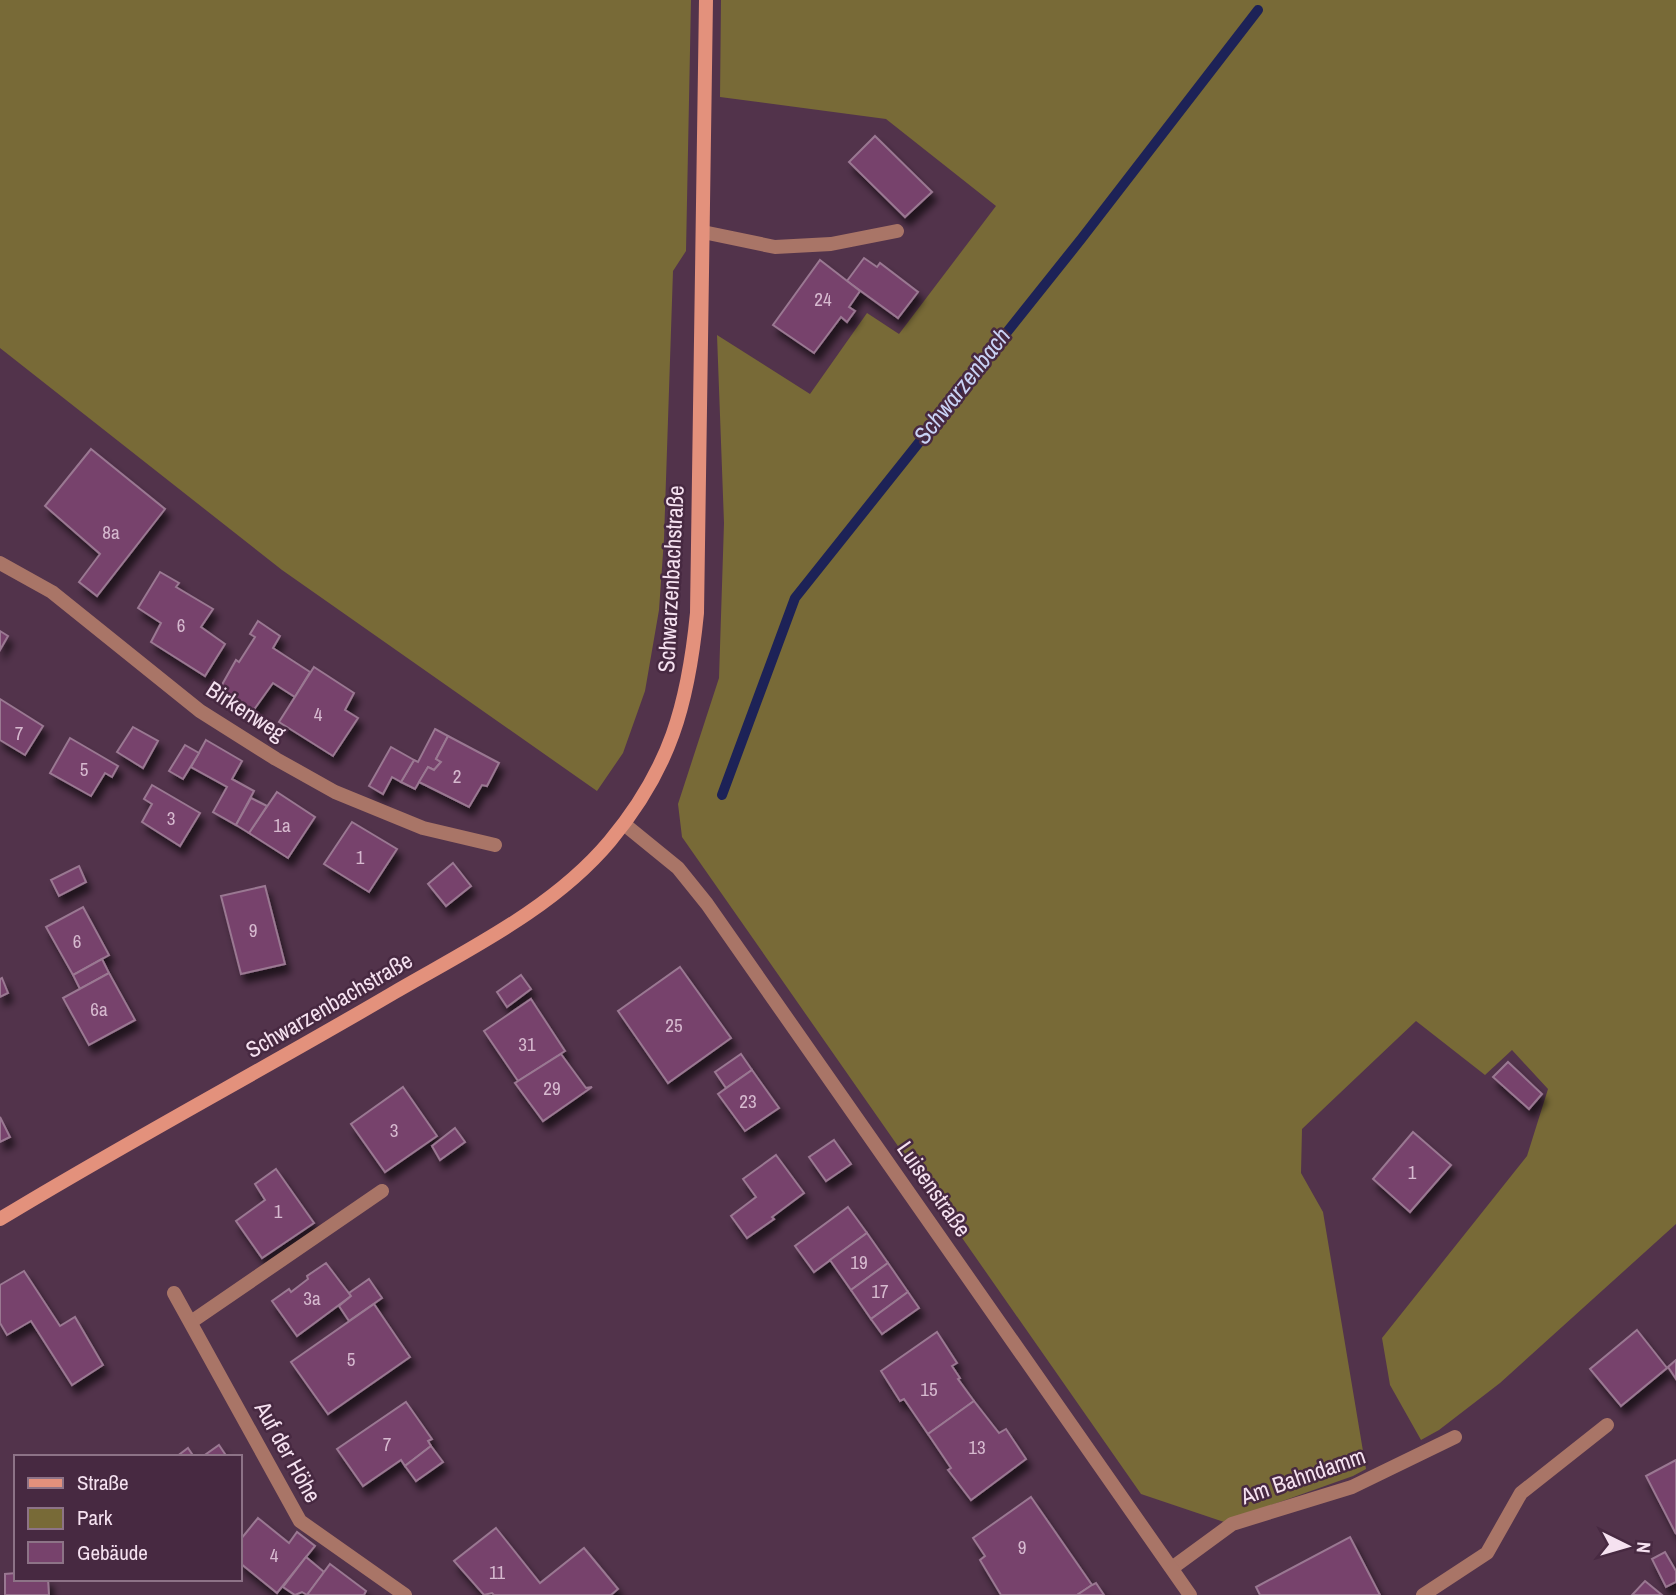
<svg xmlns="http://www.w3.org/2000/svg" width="1676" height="1595" viewBox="0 0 1676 1595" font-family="'Archivo Narrow',sans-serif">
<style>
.green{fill:#786a37}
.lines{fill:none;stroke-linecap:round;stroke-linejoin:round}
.stream{stroke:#1d2257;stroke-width:10}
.building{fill:#77426c;stroke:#9a7892;stroke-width:2;filter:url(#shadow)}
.service{stroke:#a97567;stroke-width:14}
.minor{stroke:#a97567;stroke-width:14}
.tertiary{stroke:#a97567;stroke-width:14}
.secondary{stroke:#e3917c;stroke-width:14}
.labels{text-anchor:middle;stroke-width:5;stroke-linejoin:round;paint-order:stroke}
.number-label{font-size:19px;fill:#d6b9cf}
.street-label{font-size:23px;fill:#f5e1f0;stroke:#472941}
.water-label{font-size:24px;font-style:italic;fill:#c9d2f5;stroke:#472941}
</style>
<defs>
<filter id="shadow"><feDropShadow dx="4.5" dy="8" stdDeviation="3.5" flood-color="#0009"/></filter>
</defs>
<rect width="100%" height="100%" fill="#52334b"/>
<g class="green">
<path d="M0 0H691L686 251 673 271 664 539 659 610 645 691 623 753 597 791 282 570 0 348Z"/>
<path d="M721 0H1676V1224L1500 1383 1439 1430 1421 1440 1390 1385 1382 1338 1527 1156 1548 1089 1512 1050 1485 1075 1416 1021 1302 1129 1301 1173 1323 1212 1366 1469 1353 1476 1224 1522 1141 1494 682 837 678 804 719 678 724 523 717 335 810 394 867 313 899 334 996 206 886 119 720 97Z"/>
</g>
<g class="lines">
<path class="stream" d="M722 795 795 598 1082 238 1258 10"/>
</g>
<g class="building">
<path d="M875 136 932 192 905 217 849 162Z"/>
<path d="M864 258 877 267 880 263 918 292 898 318 847 281Z"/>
<path d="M820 260 860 291 849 307 855 311 847 322 841 317 814 353 773 325Z"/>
<path d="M91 449 165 509 97 596 79 582 100 554 45 506Z"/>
<path d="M160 572 179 583 176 587 213 609 201 627 225 644 205 676 151 642 161 623 138 608Z"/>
<path d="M258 621 280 636 273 648 310 672 295 697 273 683 253 711 219 690 236 660 239 662 255 637 250 634Z"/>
<path d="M0 631 8 636 0 650Z"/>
<path d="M314 667 354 693 345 710 358 718 333 756 279 722Z"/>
<path d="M0 699 43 726 25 755 0 740Z"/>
<path d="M133 727 158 741 143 768 117 752Z"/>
<path d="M435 729 448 736 436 759 441 762 434 770 428 767 415 789 401 782 414 760 418 762Z"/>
<path d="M448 736 499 763 487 786 482 785 469 807 419 782 428 767 434 770 441 762 436 759Z"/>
<path d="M70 738 118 766 112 777 105 773 91 796 50 773Z"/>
<path d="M206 740 242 761 232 779 254 791 236 825 213 812 227 787 191 767Z"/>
<path d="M185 745 199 753 183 779 169 771Z"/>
<path d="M391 747 414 760 401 782 392 777 383 794 369 786Z"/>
<path d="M152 785 200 813 180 846 142 822 152 804 144 799Z"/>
<path d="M277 792 315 817 288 858 249 833Z"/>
<path d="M251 798 267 806 249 833 236 825Z"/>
<path d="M352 822 397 849 369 892 324 864Z"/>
<path d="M453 863 471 886 446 906 428 884Z"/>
<path d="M79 866 86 882 59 896 51 880Z"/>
<path d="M265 886 285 964 241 974 221 896Z"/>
<path d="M83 907 109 955 73 975 46 927Z"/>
<path d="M102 959 109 973 80 989 73 975Z"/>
<path d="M680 967 731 1038 668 1083 618 1011Z"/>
<path d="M109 973 135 1020 89 1045 63 998Z"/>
<path d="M521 975 531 989 507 1007 497 992Z"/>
<path d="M2 978 8 993 0 997V979Z"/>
<path d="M531 999 565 1051 518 1081 484 1031Z"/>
<path d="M561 1054 586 1088 592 1087 543 1121 515 1083Z"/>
<path d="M741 1054 752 1070 726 1088 715 1072Z"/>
<path d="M1508 1062 1542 1094 1529 1109 1493 1077Z"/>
<path d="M752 1070 779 1108 745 1131 718 1094Z"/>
<path d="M403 1087 437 1136 385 1172 351 1124Z"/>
<path d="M0 1117 10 1137 0 1142Z"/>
<path d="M455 1128 465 1142 440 1160 432 1146Z"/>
<path d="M1413 1132 1451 1165 1410 1212 1373 1179Z"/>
<path d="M834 1140 851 1164 826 1181 809 1157Z"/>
<path d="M776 1155 804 1193 772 1217 774 1219 747 1238 731 1216 756 1197 743 1179Z"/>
<path d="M276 1169 314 1223 262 1258 236 1221 265 1200 255 1184Z"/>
<path d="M848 1207 867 1233 814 1272 795 1246Z"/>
<path d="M867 1233 888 1263 851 1290 830 1260Z"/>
<path d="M326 1263 351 1296 297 1336 272 1301 289 1289 291 1292 308 1279 307 1276Z"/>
<path d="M888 1263 908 1292 871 1319 851 1290Z"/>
<path d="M24 1271 60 1326 75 1317 103 1365 72 1385 31 1321 7 1335 0 1323V1285Z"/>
<path d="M369 1279 382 1298 349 1321 339 1306 351 1296 349 1293Z"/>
<path d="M908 1292 919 1308 882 1334 871 1319Z"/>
<path d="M374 1304 410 1357 328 1414 291 1362Z"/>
<path d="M1637 1330 1667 1368 1621 1406 1590 1369Z"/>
<path d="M937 1332 957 1363 952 1366 960 1378 958 1379 974 1401 928 1434 904 1399 900 1401 881 1371Z"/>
<path d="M1676 1360V1379L1668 1367Z"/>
<path d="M974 1401 999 1433 1006 1429 1026 1459 971 1500 948 1470 951 1468 928 1434Z"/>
<path d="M406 1402 432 1439 428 1441 431 1446 405 1466 401 1460 363 1486 337 1449Z"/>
<path d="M219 1445 227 1457H202Z"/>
<path d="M431 1446 443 1462 416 1481 405 1466Z"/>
<path d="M188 1448 194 1457H176Z"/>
<path d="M1676 1460V1534L1646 1476Z"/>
<path d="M1031 1497 1092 1585 1077 1595H1001L980 1560 985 1556 973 1538Z"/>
<path d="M258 1518 289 1543 297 1532 315 1546 277 1593 240 1563V1540Z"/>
<path d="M496 1528 540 1583 584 1548 618 1589 611 1595H494L492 1593 484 1595 454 1561Z"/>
<path d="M1350 1537 1380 1595H1260L1256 1587Z"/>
<path d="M1665 1552 1676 1571V1582L1666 1587 1652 1559Z"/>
<path d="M306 1557 324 1572 307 1595 302 1592 295 1595 283 1587Z"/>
<path d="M330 1564 366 1591 364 1595H307Z"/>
<path d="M16 1573V1579H48L49 1595H5V1574Z"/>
<path d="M1645 1581 1662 1595H1632Z"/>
<path d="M1096 1583 1104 1595H1077L1092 1585Z"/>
</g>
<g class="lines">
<g class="service">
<path d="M703 232 775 247 831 244 897 231"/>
<path d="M191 1322 382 1191"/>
<path d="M1423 1595 1487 1553 1521 1493 1607 1425"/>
</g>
<g class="minor">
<path d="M0 563 52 592 200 711 276 759 335 792 423 828 495 845"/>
<path d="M174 1293 300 1521 405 1595"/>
<path d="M1172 1568 1232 1524 1352 1487 1455 1437"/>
</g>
<path class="tertiary" d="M624 824 678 868 707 904 1190 1595"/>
<path class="secondary" d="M0 1219C130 1140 264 1069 395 992 469 949 554 908 610 841 670 769 688 705 697 613L706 0"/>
</g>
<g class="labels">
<g class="number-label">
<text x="823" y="306">24</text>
<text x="111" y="539">8a</text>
<text x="181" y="632">6</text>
<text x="318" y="721">4</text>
<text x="19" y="740">7</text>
<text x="84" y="776">5</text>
<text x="457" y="783">2</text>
<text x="171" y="825">3</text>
<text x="282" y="832">1a</text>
<text x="360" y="864">1</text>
<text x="253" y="937">9</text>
<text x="77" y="948">6</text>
<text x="99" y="1016">6a</text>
<text x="674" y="1032">25</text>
<text x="527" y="1051">31</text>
<text x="552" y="1095">29</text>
<text x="748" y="1108">23</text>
<text x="394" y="1137">3</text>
<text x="1412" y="1179">1</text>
<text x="278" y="1218">1</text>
<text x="859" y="1269">19</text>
<text x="880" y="1298">17</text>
<text x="312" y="1305">3a</text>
<text x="351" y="1366">5</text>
<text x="929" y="1396">15</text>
<text x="387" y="1451">7</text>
<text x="977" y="1454">13</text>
<text x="1022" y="1554">9</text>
<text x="274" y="1562">4</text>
<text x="497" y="1579">11</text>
</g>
<g class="street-label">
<text transform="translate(671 579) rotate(-87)" y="8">Schwarzenbachstraße</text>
<text transform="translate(246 711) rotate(33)" y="8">Birkenweg</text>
<text transform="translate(329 1005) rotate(-30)" y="8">Schwarzenbachstraße</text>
<text transform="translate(934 1189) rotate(55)" y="8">Luisenstraße</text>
<text transform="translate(288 1452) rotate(61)" y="8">Auf der Höhe</text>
<text transform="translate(1303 1476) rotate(-19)" y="8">Am Bahndamm</text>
</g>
<g class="water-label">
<text transform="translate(962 386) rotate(-52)" y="8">Schwarzenbach</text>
</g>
</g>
<rect x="14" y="1455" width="228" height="126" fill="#472941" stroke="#8d7387" stroke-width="2"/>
<rect x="28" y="1478" width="35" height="10" fill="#e3917c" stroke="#8d7387" stroke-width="2"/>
<text x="77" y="1490" font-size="21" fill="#f5e1f0">Straße</text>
<rect x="28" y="1508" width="35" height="21" fill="#786a37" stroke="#8d7387" stroke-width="2"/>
<text x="77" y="1525" font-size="21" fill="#f5e1f0">Park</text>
<rect x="28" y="1542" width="35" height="21" fill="#77426c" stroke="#8d7387" stroke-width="2"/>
<text x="77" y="1560" font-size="21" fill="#f5e1f0">Gebäude</text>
<g transform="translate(1627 1546) rotate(95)" stroke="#472941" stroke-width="5" paint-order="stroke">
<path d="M0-5L12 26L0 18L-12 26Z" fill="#f5e1f0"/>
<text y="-10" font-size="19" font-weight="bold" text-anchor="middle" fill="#f5e1f0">N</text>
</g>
</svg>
